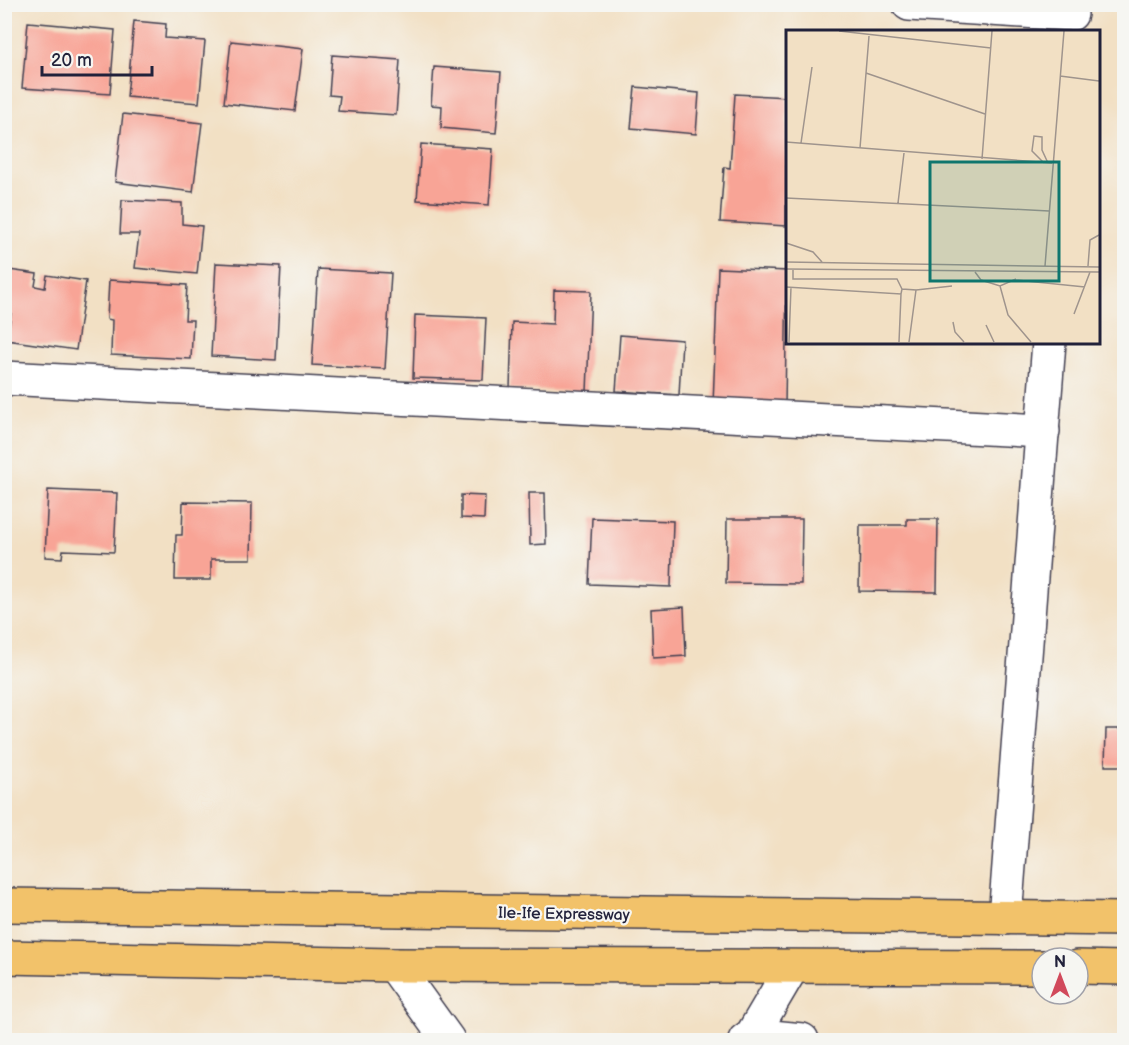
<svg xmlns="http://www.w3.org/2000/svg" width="1129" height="1045" viewBox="0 0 1129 1045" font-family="'Balsamiq Sans',sans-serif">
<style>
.building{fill:#f8a496}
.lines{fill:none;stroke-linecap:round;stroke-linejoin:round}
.minor-casing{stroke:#413e50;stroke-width:36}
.highway-casing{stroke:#413e50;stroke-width:36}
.minor{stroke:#fff;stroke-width:33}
.highway{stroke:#f2c26a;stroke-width:33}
.labels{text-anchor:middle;stroke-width:4.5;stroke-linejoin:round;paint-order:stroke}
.street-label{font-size:16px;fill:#22223b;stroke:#f6f6f2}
.inset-road{fill:none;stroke:#9f948d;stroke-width:1.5}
.view{fill:#0f766e;fill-opacity:0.15;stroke:#0f766e;stroke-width:3}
.inset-edge{fill:none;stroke:#22223b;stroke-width:3}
</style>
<rect width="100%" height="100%" fill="#f6f6f2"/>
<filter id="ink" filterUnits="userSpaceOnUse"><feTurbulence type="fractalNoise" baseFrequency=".0167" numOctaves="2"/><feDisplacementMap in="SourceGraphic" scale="12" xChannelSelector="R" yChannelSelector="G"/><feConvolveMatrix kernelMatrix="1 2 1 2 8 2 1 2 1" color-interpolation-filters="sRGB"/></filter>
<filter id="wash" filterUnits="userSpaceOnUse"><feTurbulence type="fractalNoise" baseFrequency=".008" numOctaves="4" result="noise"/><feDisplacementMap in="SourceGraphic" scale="24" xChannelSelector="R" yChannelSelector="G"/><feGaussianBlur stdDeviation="1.35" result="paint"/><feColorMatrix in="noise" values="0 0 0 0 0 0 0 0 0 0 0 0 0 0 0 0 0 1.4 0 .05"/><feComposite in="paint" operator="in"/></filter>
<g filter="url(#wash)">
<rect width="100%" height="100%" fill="#f2e0c4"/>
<g id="blocks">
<g class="building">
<path d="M134 21 166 24 165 38 205 41 199 103 127 97Z"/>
<path d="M28 22 115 30 110 94 22 88Z"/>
<path d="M231 41 303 49 295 111 224 103Z"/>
<path d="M332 55 400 60 396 115 338 111 340 96 329 95Z"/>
<path d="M434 67 501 72 496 133 441 128 442 106 431 105Z"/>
<path d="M635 87 699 93 696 134 631 128Z"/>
<path d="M735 94 787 97 786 226 720 222 724 167 730 168Z"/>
<path d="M123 114 202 123 193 192 115 182Z"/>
<path d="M421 144 493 149 489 205 417 200Z"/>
<path d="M122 200 182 203V224L202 226 197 274 135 268 139 234H120Z"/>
<path d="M216 263 281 266 276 360 211 356Z"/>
<path d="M718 268 787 271 785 407 713 405Z"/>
<path d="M318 269 391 273 385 369 312 365Z"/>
<path d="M9 270 37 274 35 286 45 288 47 275 86 281 76 350 7 340 11 313 4 312V302Z"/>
<path d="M109 280 187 285 185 320H193L191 359 111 355 112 320 107 319Z"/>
<path d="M554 290 591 291 587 392 510 389 512 322 553 324Z"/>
<path d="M415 315 486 318 483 380 413 378Z"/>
<path d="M620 335 682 340 679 395 616 391Z"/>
<path d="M48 490 117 493 114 552 63 550 62 558 45 557Z"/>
<path d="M529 493H545L546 544 530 545Z"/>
<path d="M461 495 485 496 484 519 461 518Z"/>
<path d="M183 502 252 503 251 559H211V580H175L176 535H182Z"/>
<path d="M592 518 673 521 671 587 589 584Z"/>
<path d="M727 519H802L801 584 726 583Z"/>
<path d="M907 519H938L937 592 859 591 860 525H907Z"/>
<path d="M684 607 686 656 653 658 651 609Z"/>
<path d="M1106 729H1124V766H1105Z"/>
</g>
</g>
</g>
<g filter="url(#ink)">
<use href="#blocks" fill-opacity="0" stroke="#413e50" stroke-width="1.5"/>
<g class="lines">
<defs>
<g id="minor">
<path d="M909 4 1071 14"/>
<path d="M4 378 1043 431"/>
<path d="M1005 918 1049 342"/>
<path d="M394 965 448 1040"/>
<path d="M752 1035 802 1040"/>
<path d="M745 1040 752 1035 792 967"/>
</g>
<g id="highway">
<path d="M4 905 1124 919"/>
<path d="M4 957 394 965 1042 967"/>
<path d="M1078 967 1124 968"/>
</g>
</defs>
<use href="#minor" class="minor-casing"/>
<use href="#highway" class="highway-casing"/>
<use href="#minor" class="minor"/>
<use href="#highway" class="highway"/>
</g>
</g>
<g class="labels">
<g class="street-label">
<text transform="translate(564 913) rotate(1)" y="6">Ile-Ife Expressway</text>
</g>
</g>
<g transform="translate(786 30)">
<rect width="314" height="314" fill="#f2e0c4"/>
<path class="inset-road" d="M53 1 205 18M80 43 199 84M274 46 313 51M0 112 266 133M15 113 26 37M74 118 83 6M196 129 206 1M258 133 246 121 248 106 256 107V120L262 133M0 168 263 181M112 173 118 123M0 213 27 222 36 232M0 232 313 237M259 236 278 1M302 236 304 210 313 205M0 239 313 242M7 239V249H111L116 259 130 260 123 312M189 242 195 250 214 256 230 249M230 250 299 257M214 256 222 285 245 312M0 257 115 264 116 259M130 260 166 256M288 284 304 242M167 292 169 302 178 312M200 295 208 312M3 312 5 257M113 312 115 264"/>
<path class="view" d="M144 132H273V251H144Z"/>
<rect width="314" height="314" class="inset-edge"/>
</g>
<rect width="1129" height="1045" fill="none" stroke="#f6f6f2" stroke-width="24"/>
<g transform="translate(1060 976)"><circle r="28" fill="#f6f6f2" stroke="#a1a1a9" stroke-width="1.5"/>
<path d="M0-4.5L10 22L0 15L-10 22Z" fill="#d1495b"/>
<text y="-9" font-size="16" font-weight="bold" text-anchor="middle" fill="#22223b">N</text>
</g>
<path d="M42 66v9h110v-9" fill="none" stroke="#22223b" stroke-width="3"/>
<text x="51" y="66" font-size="18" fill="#22223b" stroke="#f6f6f2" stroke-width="4.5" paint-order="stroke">20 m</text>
</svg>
